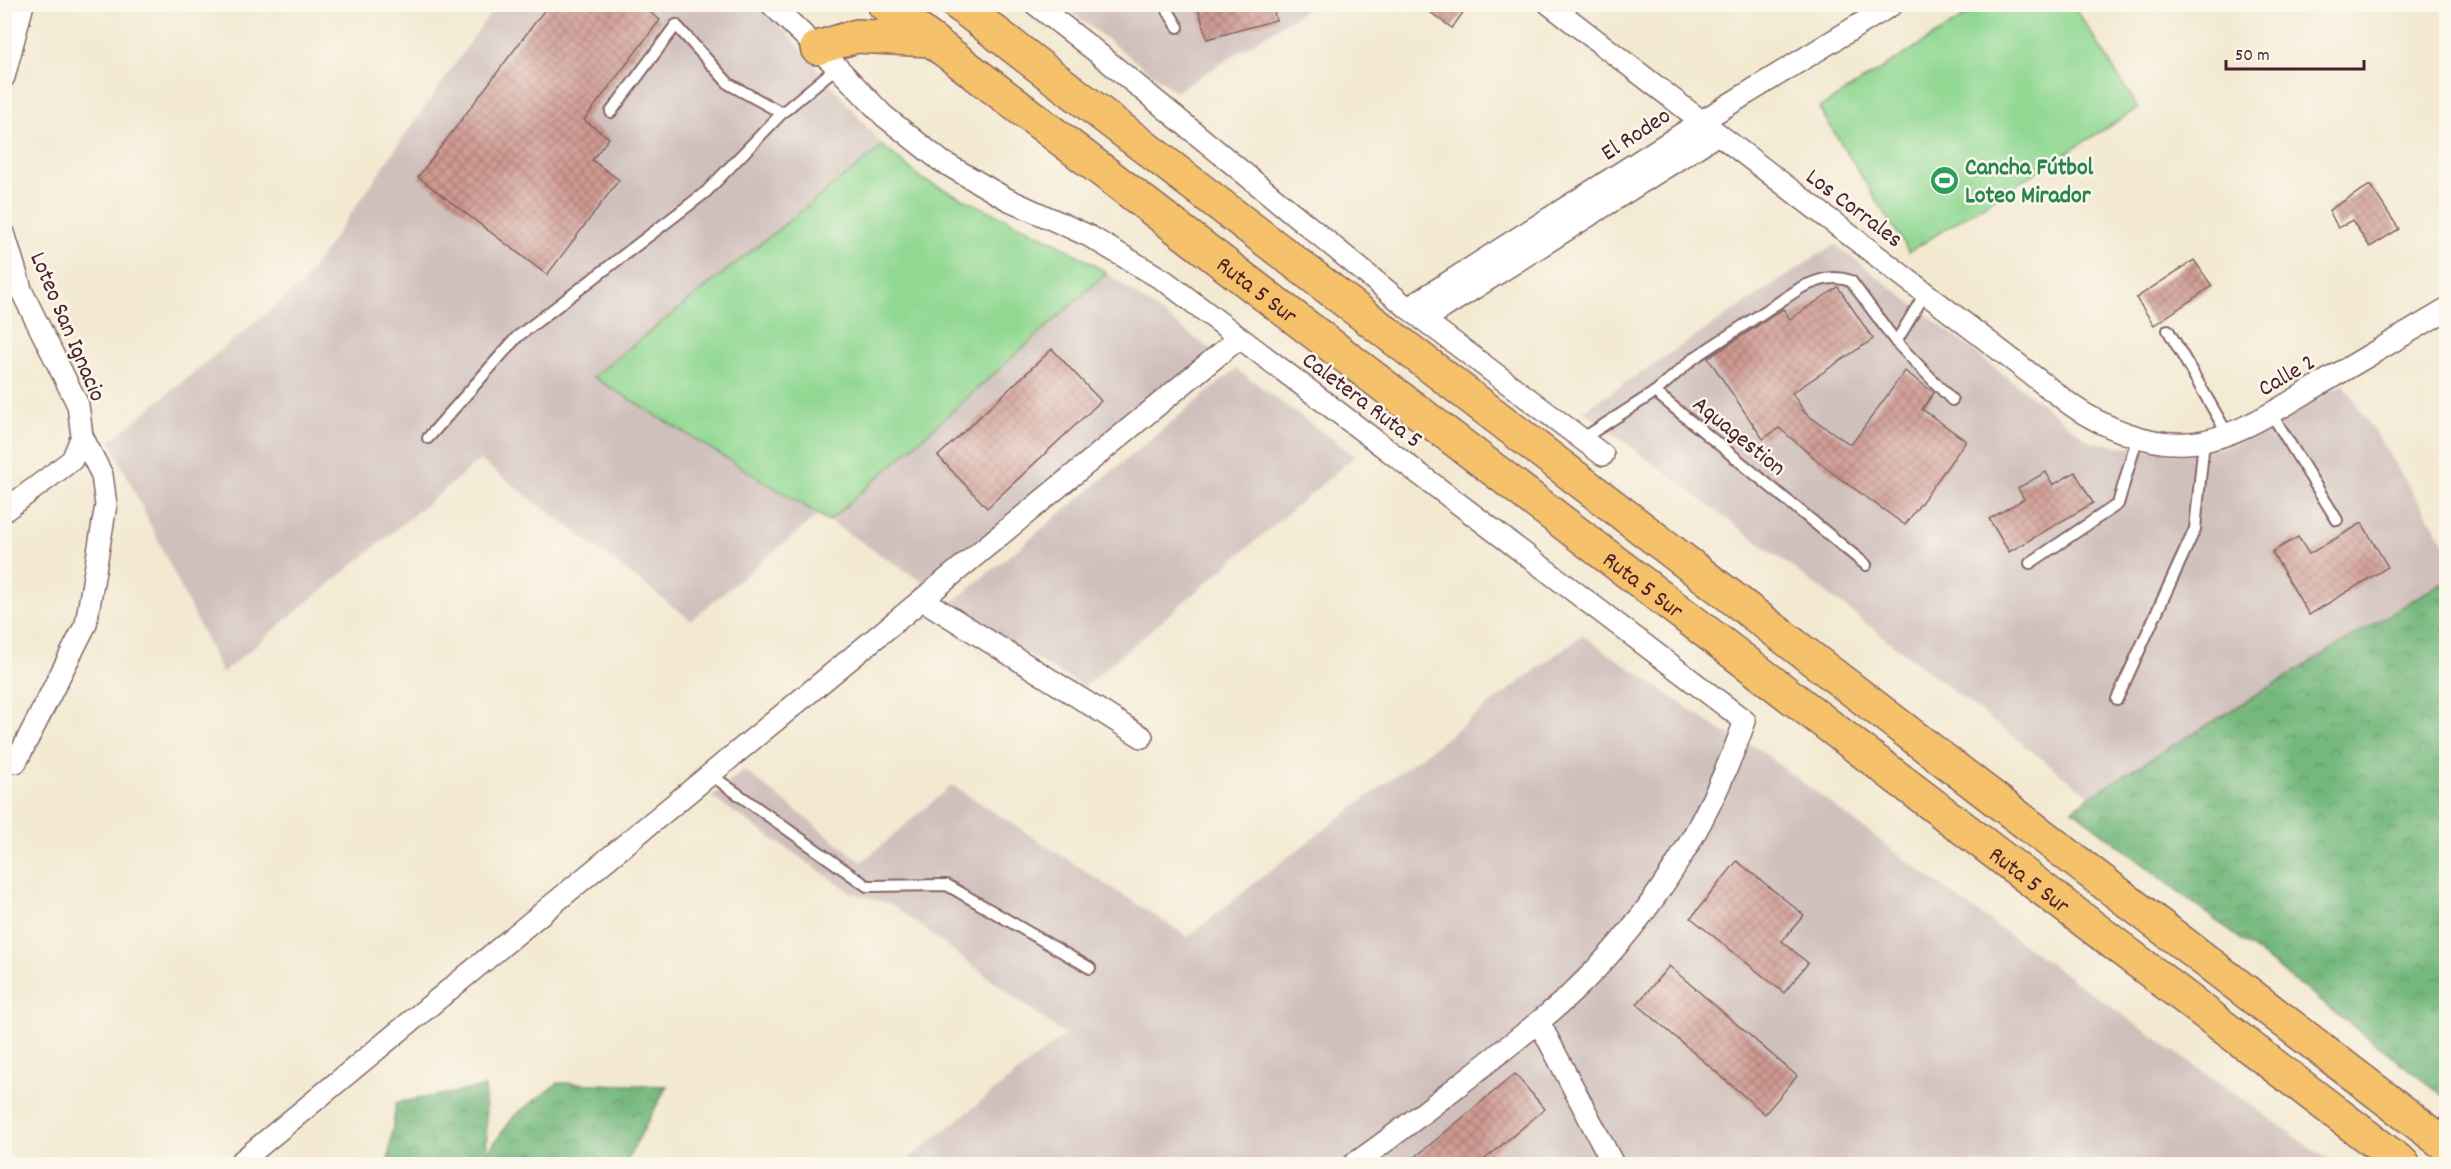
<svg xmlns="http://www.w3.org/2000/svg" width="2451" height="1169" viewBox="0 0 2451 1169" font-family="Dekko,sans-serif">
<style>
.industrial{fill:#d0c0bc}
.forest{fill:url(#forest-crowns);stroke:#5f6c54;stroke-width:1.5}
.pitch{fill:#91d893;stroke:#6e7c5f;stroke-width:1.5}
.building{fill:url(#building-cross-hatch)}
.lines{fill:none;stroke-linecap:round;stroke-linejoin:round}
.service-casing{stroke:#856665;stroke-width:14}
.minor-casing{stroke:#856665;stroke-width:24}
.motorway-casing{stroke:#856665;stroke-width:36}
.service{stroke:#fff;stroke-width:10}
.minor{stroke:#fff;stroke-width:21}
.motorway{stroke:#f5c16b;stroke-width:33}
.labels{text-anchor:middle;stroke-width:5;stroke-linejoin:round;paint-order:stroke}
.street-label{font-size:24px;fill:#4a1f2b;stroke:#fbf7ec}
.leisure-label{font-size:24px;font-weight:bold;fill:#27864d;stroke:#fbf7ec;text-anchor:start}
</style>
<defs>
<pattern id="forest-crowns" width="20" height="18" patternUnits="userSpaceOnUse" patternTransform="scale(1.5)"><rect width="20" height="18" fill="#74b87d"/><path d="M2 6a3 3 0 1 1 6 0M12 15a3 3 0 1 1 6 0" fill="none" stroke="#619567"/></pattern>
<pattern id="building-cross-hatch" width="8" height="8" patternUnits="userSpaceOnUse" patternTransform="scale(1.5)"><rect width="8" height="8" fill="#cf9a92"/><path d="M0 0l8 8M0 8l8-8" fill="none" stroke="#aa7d77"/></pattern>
</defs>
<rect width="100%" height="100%" fill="#fbf7ec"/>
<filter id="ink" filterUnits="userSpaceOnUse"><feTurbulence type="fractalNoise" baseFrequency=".0167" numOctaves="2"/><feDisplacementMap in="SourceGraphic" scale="12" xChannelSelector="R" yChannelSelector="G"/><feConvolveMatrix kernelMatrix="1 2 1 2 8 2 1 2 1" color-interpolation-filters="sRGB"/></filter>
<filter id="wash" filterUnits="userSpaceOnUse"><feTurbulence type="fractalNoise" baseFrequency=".008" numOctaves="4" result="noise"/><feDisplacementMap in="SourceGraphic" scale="24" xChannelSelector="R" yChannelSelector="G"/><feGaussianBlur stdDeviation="1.35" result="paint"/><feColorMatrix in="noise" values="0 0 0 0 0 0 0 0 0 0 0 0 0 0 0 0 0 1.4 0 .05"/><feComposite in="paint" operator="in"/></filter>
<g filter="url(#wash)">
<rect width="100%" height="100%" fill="#f3e9d1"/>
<g class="industrial">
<path d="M496 5H752L785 30 883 146 593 377 819 514 691 620 480 460 222 673 110 441 301 285Z"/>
<path d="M1062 5H1313L1176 92Z"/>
<path d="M1835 244 2091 442 2180 454 2228 446 2274 427 2343 383 2446 544V580L2090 796 1838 602 1583 411Z"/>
<path d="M1107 273 1218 355 926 584 829 521Z"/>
<path d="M1236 369 1355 456 1084 687 947 607Z"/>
<path d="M1582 635 1718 729 1754 746 1953 895 2334 1164H902L1065 1035 891 904 852 893 712 797 744 770 862 862 952 785 1188 937 1276 866Z"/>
</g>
<g class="forest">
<path d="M2446 580V1098L2073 810 2090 796Z"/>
<path d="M558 1083 667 1086 625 1164H388L396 1103 485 1087 487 1153 515 1115Z"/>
</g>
<g class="pitch">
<path d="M2073 4 2138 108 1909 252 1819 108 1983 5Z"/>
<path d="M883 146 922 179 1061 245 1107 273 829 521 593 377Z"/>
</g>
<g id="blocks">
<g class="building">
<path d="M549 4H639L660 20 584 120 609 138 592 160 619 180 547 275 418 177Z"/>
<path d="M1197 4H1272L1276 20 1207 39Z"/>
<path d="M1419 4H1469L1452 28Z"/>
<path d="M2370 185 2399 229 2370 247 2352 220 2338 228 2329 210Z"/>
<path d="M2194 260 2212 286 2154 325 2136 298Z"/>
<path d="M1838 287 1873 339 1792 393 1806 414 1851 445 1905 371 1934 393 1922 409 1966 441 1905 525 1831 472 1779 428 1763 439 1708 358 1783 309 1790 319Z"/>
<path d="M1052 349 1101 401 987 508 938 456Z"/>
<path d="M2046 472 2053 485 2075 472 2093 503 2009 552 1989 519 2024 499 2018 488Z"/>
<path d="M2362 523 2388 567 2309 615 2272 552 2298 537 2309 554Z"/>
<path d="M1737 861 1804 915 1782 941 1808 963 1784 993 1691 918Z"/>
<path d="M1669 966 1797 1076 1765 1114 1637 1004Z"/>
<path d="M1515 1074 1545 1109 1479 1164H1407Z"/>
</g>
</g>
</g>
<g filter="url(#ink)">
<use href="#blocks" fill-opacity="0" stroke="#856665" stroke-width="1.5"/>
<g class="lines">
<defs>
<g id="service">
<path d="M1164 4 1178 27"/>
<path d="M611 112 676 25 729 84 782 113"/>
<path d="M2168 330 2227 433"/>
<path d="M1896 342 1926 292"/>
<path d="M1655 392 1866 565"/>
<path d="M2271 413 2337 520"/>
<path d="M428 438 517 337 706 192 782 113 837 67"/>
<path d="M1582 439 1655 392 1694 358 1802 287C1819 280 1833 274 1851 281L1896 342 1952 400"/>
<path d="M2030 563 2118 504 2138 435"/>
<path d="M2117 699 2195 529 2204 441"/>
<path d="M711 775 867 886 947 885 1090 968"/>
</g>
<g id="minor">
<path d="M771 4 837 67 884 116 941 161 1007 199 1089 236 1165 281 1745 721C1708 825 1652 917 1572 993 1542 1021 1509 1045 1477 1071 1436 1103 1396 1135 1354 1164"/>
<path d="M1035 4 1094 50 1408 308 1603 455"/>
<path d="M1549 4 2071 405C2102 427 2149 446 2187 443 2234 441 2284 405 2324 382 2365 358 2406 334 2446 310"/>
<path d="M4 77 23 4"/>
<path d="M4 233 22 292 78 405 82 436 72 460 4 511"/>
<path d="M1408 308 1702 121 1893 4"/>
<path d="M1424 320 1718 134"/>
<path d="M923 600 1142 737"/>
<path d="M16 762 86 624 106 505 102 475 82 436"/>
<path d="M1539 1022 1613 1164"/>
<path d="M238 1164 1239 338"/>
</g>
<g id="motorway">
<path id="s1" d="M884 4 2403 1164"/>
<path d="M958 4 2446 1145"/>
<path d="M817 48 857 36 931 40"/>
</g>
</defs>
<use href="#service" class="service-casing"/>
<use href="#minor" class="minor-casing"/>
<use href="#motorway" class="motorway-casing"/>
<use href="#service" class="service"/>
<use href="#minor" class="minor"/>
<use href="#motorway" class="motorway"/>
</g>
</g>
<defs>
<symbol id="stadium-disc" viewBox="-11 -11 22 22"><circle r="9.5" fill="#2e9e5b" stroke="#fbf7ec"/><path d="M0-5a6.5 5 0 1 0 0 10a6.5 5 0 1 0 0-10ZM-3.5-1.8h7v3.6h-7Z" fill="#fff"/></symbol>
</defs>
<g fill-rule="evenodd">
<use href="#stadium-disc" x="1928" y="164" width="33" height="33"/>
</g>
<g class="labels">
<g class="street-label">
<text transform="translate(1635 133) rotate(-33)" y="8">El Rodeo</text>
<text transform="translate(1855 207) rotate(37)" y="8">Los Corrales</text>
<text dy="8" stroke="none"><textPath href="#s1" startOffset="470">Ruta 5 Sur</textPath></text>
<text transform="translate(69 326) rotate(67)" y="8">Loteo San Ignacio</text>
<text transform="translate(2286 374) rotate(-30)" y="8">Calle 2</text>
<text transform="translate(1363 399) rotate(37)" y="8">Caletera Ruta 5</text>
<text transform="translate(1740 435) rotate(39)" y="8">Aquagestion</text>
<text dy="8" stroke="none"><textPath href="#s1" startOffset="956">Ruta 5 Sur</textPath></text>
<text dy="8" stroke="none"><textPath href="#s1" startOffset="1442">Ruta 5 Sur</textPath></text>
</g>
<g class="leisure-label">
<text x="1965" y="174">Cancha Fútbol<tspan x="1965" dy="28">Loteo Mirador</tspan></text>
</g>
</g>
<rect width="2451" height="1169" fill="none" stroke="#fbf7ec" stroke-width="24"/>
<path d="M2226 60v9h138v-9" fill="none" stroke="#4a1f2b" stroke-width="3"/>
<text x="2235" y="60" font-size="18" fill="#4a1f2b" stroke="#fbf7ec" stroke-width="4.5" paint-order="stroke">50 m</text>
</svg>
